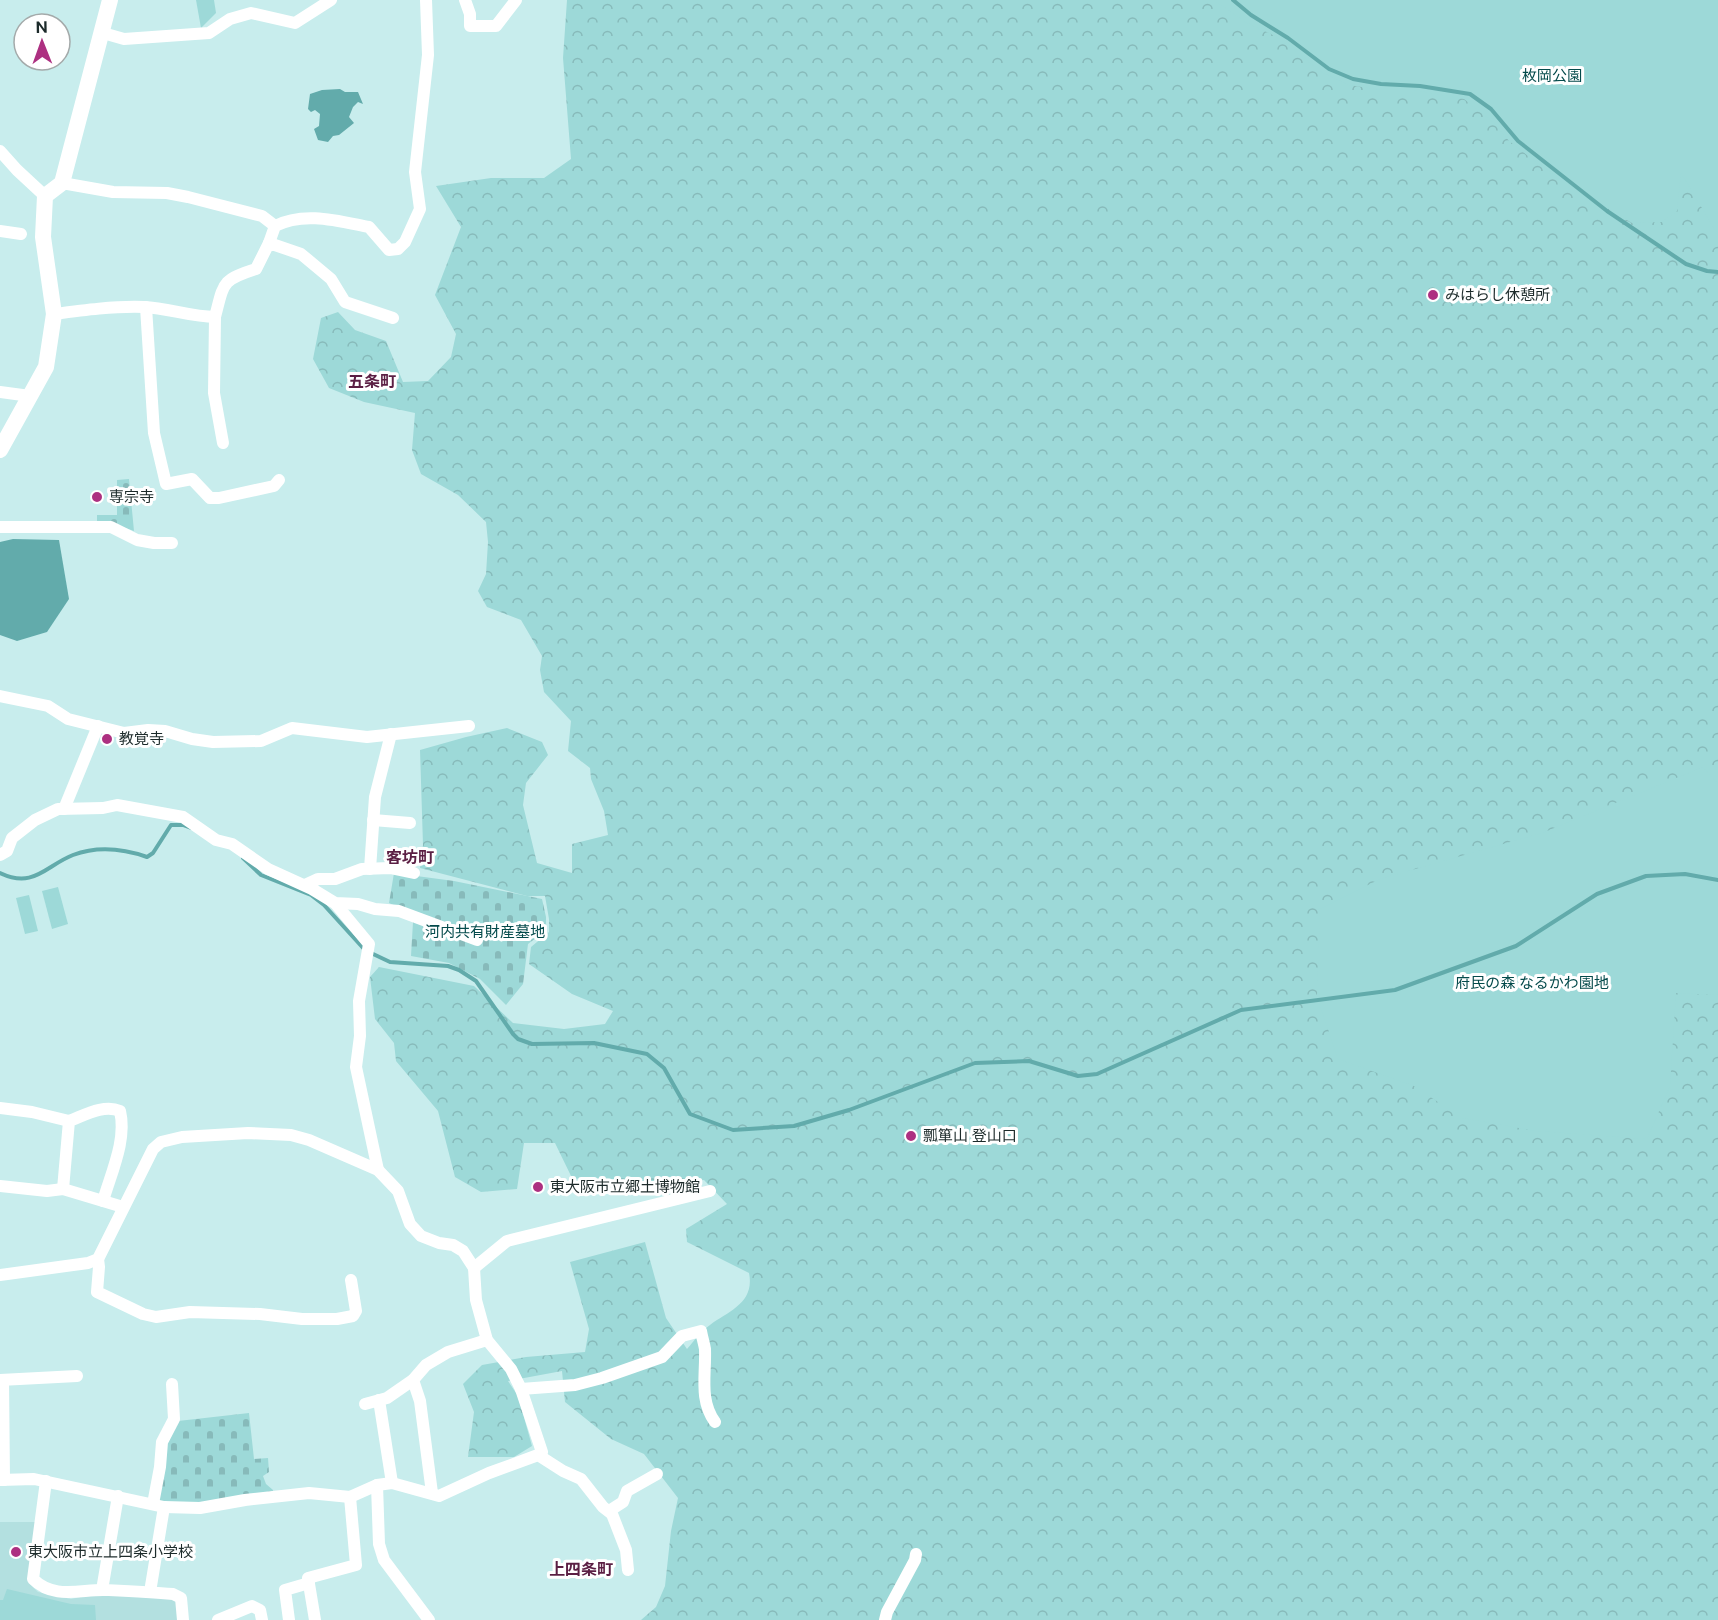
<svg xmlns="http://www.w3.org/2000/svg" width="1718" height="1620" viewBox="0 0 1718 1620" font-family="'Public Sans','Noto Sans JP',sans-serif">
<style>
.built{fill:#b3e0e0}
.forest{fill:url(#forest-crowns)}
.cemetery{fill:url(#cemetery-stones)}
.park{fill:#9dd9d8}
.water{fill:#62abab}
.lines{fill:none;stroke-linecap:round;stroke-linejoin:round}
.stream{stroke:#62abab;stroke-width:4}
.street{stroke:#fff;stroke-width:12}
.secondary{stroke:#fff;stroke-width:16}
.poi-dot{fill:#ad3081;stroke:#fff;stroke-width:2}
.labels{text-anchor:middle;stroke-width:6;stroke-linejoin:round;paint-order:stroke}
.park-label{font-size:15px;fill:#044a4b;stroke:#fff}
.poi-label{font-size:15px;fill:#1c2a2a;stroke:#fff;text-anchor:start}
.neighbourhood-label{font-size:16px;font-weight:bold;fill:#5b1f44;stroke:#fff}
</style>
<defs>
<pattern id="forest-crowns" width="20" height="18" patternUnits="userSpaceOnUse" patternTransform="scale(1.5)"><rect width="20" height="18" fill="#9dd9d8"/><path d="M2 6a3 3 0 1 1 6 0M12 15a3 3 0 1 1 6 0" fill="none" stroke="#87baba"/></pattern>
<pattern id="cemetery-stones" width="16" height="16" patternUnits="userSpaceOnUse" patternTransform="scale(1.5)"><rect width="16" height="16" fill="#9dd9d8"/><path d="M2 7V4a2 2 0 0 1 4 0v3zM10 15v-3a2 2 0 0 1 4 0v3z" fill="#87baba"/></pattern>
</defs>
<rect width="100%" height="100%" fill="#c8eded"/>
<path class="built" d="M0 1522H37L29 1583 38 1592 71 1599 94 1594 173 1598 177 1600 178 1620H0Z"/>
<path class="forest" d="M567 0H1718V1620H641L656 1607 665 1586 671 1531 678 1498 644 1454 611 1439 565 1402 562 1371 508 1381 518 1396 532 1446 514 1457H468L474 1412 463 1384 482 1365 526 1357 585 1352 589 1329 570 1262 645 1242 666 1318 687 1349C694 1341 701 1331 710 1325 729 1311 755 1303 749 1273L687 1242 686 1229 727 1204 704 1180 632 1189 613 1183 572 1178 555 1143H524L517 1189 481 1192 455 1177 438 1111 396 1061 394 1043 375 1019 370 977 379 967 474 986 513 1023 564 1029 605 1024 613 1011 572 994 529 964 531 947 549 932V919L545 896H527L420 868 423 845 420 750 466 737 507 728 542 742 548 755 526 783 523 805 537 863 572 873V844L608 835 604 811 591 779 590 768 568 751 571 721 544 692 540 670 542 656 521 620 487 607 478 591 486 574 488 542 486 522 458 495 421 474 412 450 415 413 364 402 329 388 313 359 321 318 338 312 355 330 386 341 403 382 428 381 451 357 456 334 435 295 461 227 436 186 491 178H544L571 159 563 58Z"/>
<g class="cemetery">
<path d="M129 479 134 531 117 525H97V515H117V480Z"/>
<path d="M394 873 454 881 542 899 546 917V930L528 944 523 984 506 1005 480 979 449 963 411 956 413 922 411 913 389 903Z"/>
<path d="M249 1413 254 1459 268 1458 269 1472 263 1476 266 1484 273 1490V1496L199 1505 156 1503 165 1441 178 1421Z"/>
</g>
<g class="park">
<path d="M196 0H214L216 13 201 28Z"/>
<path d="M1214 0H1718V235L1681 173 1677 211 1662 222 1632 223 1580 192 1536 162 1509 141 1493 122 1464 99 1414 90H1380L1349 85 1323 73 1275 36 1245 22Z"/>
<path d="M1703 767 1718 784V995L1676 993 1670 1086 1647 1139 1536 1131 1462 1118 1414 1086 1338 1059 1317 996 1320 909 1380 879 1542 833Z"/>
<path d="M58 887 68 924 52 929 42 891Z"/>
<path d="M29 895 38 931 25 934 16 898Z"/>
<path d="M7 1589 71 1604 95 1605 96 1620H0V1600H3Z"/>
</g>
<g class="water">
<path d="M340 89 345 92H358L363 104 358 102 353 107 349 117 354 123 339 135 333 136 328 142 318 140 314 129 319 126 320 114 315 110 311 112 308 109 310 94 322 90Z"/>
<path d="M13 539 59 540 69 599 47 632 17 641 0 635V542Z"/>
</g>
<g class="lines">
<g class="stream">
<path d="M1233 0 1251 15 1288 38 1329 69 1353 79 1381 84 1420 86 1470 94 1491 109 1518 141 1607 211 1686 264 1707 271 1718 272"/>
<path d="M243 858 261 875 311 895 324 905 364 949"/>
<path d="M0 873C34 889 45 866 73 855 97 846 124 849 147 857L153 853 171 825H183L191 828"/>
<path d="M371 953 390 962 448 966 459 970 476 981 513 1034 518 1039 532 1044 594 1043 647 1054 664 1068 690 1114 733 1130 794 1126 849 1110 975 1063 1029 1061 1078 1076 1097 1074 1241 1010 1395 990 1516 946 1597 894 1646 876 1685 874 1718 880"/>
</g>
<g class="street">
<path d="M465 0 470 14V26H496L516 0"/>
<path d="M103 33 124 39 209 33 230 19 251 13 295 23 331 0"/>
<path d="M0 151 17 170 45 196"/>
<path d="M62 183 113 192 167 193 188 197 262 216 275 226"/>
<path d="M0 231 21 234"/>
<path d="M269 243 275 226C304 211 338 221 369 227L389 250 398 249 405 242 420 209 415 172 428 55 426 0"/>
<path d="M146 307 154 433 166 484 192 479 210 498H219L274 486 279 480"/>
<path d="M54 314C84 310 114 306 144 307 168 308 191 317 215 317 224 283 221 280 256 269L269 243 301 254 331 279 345 302 393 318"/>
<path d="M215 317 214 393 223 443"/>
<path d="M0 392 30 396"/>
<path d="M0 527H111L137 540 154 543H172"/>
<path d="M0 696 48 706 68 719 124 733 148 730 165 731 192 739 213 742 261 741 292 728 367 737 469 726"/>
<path d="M64 809 98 726"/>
<path d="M373 820 410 823"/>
<path d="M0 855 7 851 12 838 35 820 58 809 103 808 117 805 183 817 216 840 232 844 268 869 312 889 335 903 358 904 375 909 399 911 477 940"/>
<path d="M370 869 375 797 391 734"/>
<path d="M305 885 318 879H335L362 869 390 868 414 873"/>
<path d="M335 903 369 944 359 1001 360 1036 356 1067 378 1170"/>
<path d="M0 1108 32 1112 69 1121"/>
<path d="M0 1186 47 1191 63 1189 123 1207"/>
<path d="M63 1189 69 1121C85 1115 104 1104 120 1111 127 1140 111 1173 103 1201"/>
<path d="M98 1259 99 1267 97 1292 143 1314 156 1317 190 1312 260 1314 302 1319H337L353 1316 356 1311 351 1280"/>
<path d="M474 1268 507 1241 710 1191"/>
<path d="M0 1275 88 1263 98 1259 153 1149 161 1142 182 1137 248 1133 291 1135 309 1140 378 1170 398 1191 410 1224 421 1236 439 1243 453 1245 463 1251 474 1268 476 1300 487 1340 511 1369 521 1389 542 1452 538 1455 489 1473 439 1496 392 1483 377 1485 350 1497 309 1493 245 1500 200 1508 164 1507 34 1479 0 1480"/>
<path d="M0 1380 77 1376"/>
<path d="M3 1380 4 1480"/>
<path d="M413 1380 420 1401 432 1493"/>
<path d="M521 1389 575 1385 602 1378 662 1357 682 1336 701 1331C702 1337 704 1343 705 1349 706 1375 699 1400 715 1422"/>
<path d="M379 1400 392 1483"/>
<path d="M365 1404 387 1398 413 1380 426 1365 448 1352 487 1340"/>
<path d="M538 1455 563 1471 581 1479 603 1507 612 1514 626 1550 628 1570"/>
<path d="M46 1481 33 1579C54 1600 81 1589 106 1590 128 1591 151 1592 173 1594L181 1598 183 1620"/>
<path d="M377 1485 379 1544 384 1560 429 1620"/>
<path d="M153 1504 160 1467 162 1442 174 1419 172 1384"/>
<path d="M609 1511 623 1502 627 1491 657 1474"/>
<path d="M102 1590 118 1496"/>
<path d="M150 1592 164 1507"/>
<path d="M218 1620 252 1606 260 1610 262 1620"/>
<path d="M289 1620 285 1590 309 1583"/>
<path d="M315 1620 308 1578 356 1565 350 1497"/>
<path d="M885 1620 887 1612 915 1560 916 1554"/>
</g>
<path class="secondary" d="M0 450 46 367 54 314 43 237 45 196 62 183 110 0"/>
</g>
<g class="poi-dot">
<circle cx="1433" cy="295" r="6"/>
<circle cx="97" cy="497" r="6"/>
<circle cx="107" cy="739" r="6"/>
<circle cx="911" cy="1136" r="6"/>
<circle cx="538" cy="1187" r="6"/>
<circle cx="16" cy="1552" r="6"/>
</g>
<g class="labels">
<g class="park-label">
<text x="1552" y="81">枚岡公園</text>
<text x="485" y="937">河内共有財産墓地</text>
<text x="1532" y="988">府民の森 なるかわ園地</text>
</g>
<g class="poi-label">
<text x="1445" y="300">みはらし休憩所</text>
<text x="109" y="502">専宗寺</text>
<text x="119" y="744">教覚寺</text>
<text x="923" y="1141">瓢箪山 登山口</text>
<text x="550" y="1192">東大阪市立郷土博物館</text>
<text x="28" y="1557">東大阪市立上四条小学校</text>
</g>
<g class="neighbourhood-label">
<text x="372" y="387">五条町</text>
<text x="410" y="863">客坊町</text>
<text x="581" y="1575">上四条町</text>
</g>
</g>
<g transform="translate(42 42) rotate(359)"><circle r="28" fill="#ffffff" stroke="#a4aaaa" stroke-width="1.5"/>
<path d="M0-4.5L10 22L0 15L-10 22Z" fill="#ad3081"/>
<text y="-9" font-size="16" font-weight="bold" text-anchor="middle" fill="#1c2a2a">N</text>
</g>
</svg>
